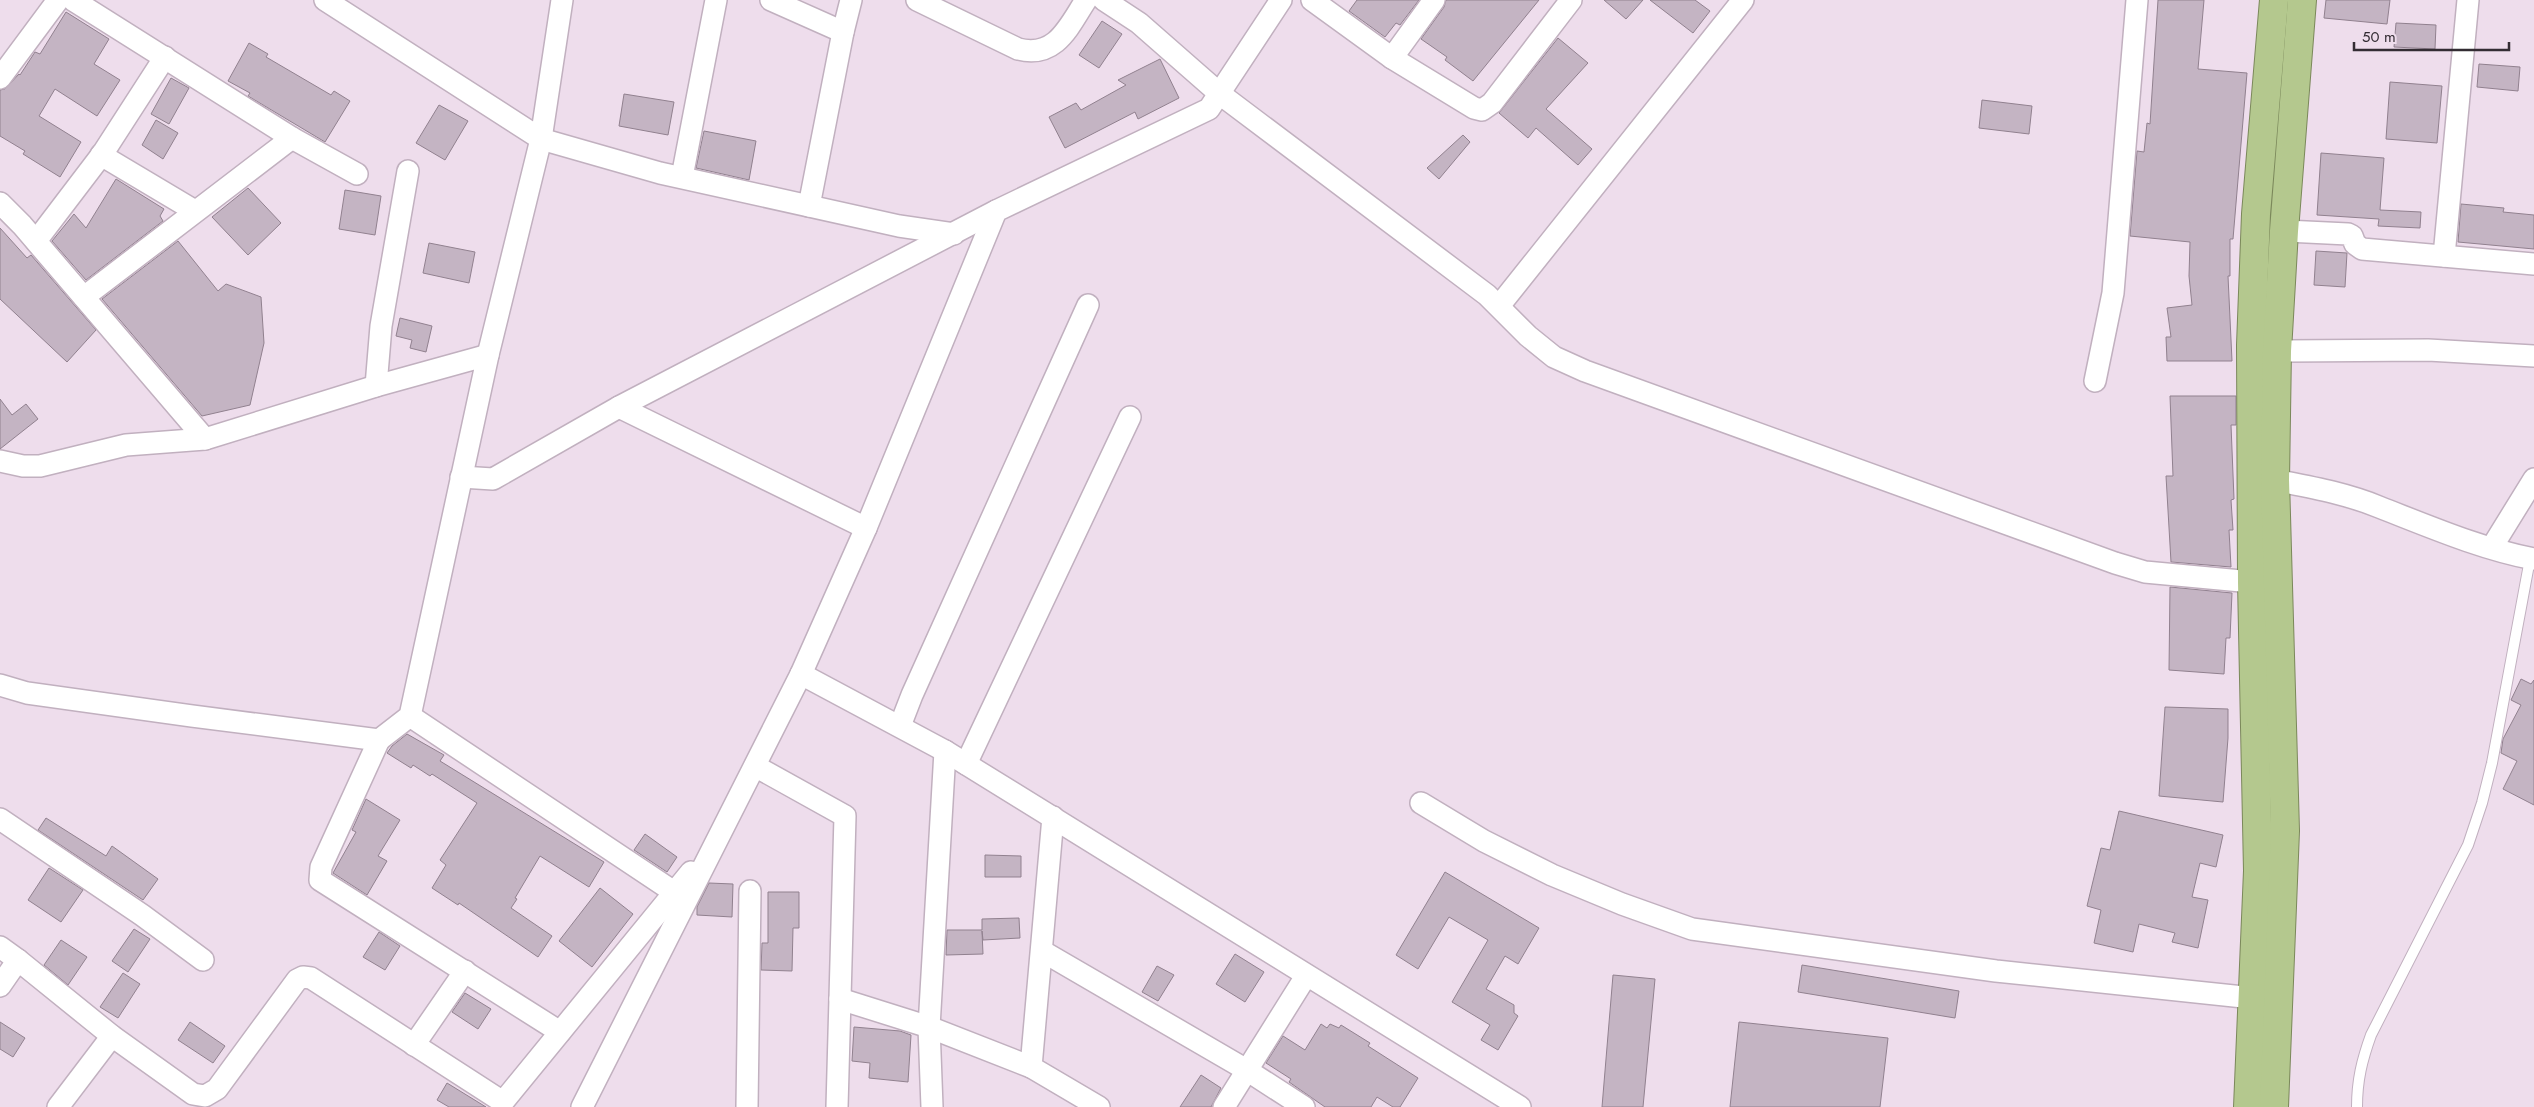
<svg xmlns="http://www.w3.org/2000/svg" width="2534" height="1107" viewBox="0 0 2534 1107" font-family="Jost,sans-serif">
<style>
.building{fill:#c4b4c3;stroke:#91818f}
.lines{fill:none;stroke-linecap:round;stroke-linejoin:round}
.service-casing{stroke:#c1b0bf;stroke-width:12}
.minor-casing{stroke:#c1b0bf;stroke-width:24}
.trunk-casing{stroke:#7b885b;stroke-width:30}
.service{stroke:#fff;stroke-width:10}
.minor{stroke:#fff;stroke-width:21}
.trunk{stroke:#b4c88e;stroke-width:28}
</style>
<rect width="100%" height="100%" fill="#eeddec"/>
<g class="building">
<path d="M1357 0H1419L1400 25 1396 23 1385 37 1349 11Z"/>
<path d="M1446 0H1539L1473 81 1445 60 1447 57 1421 39 1444 7Z"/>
<path d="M1604 0H1643L1626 19Z"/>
<path d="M1650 0H1695L1710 11 1693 33Z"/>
<path d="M2158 0H2204L2198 69 2247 73 2233 239H2230V276H2228L2232 361H2167L2166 337H2171L2167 308 2192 305 2189 276 2190 242 2130 236 2137 151 2144 152 2147 123 2150 124Z"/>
<path d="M2326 0H2390L2387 24 2324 18Z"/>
<path d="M66 12 109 39 94 64 120 80 97 116 55 89 39 116 81 142 60 177 23 154 25 151 0 136V90L5 89 19 74 20 75 35 52 40 54Z"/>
<path d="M1102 21 1122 34 1099 68 1079 55Z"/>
<path d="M2396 23 2436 25 2435 49 2394 47Z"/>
<path d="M1558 38 1588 63 1546 109 1592 149 1578 165 1536 128 1528 138 1499 113Z"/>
<path d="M249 43 268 54 266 57 331 95 334 91 350 101 325 142 248 96 250 93 228 81Z"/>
<path d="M1160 59 1179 98 1138 119 1135 112 1065 148 1049 117 1076 103 1081 110 1126 85 1118 80Z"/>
<path d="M2479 64 2520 67 2518 91 2477 87Z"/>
<path d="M171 78 189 88 169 124 151 114Z"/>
<path d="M2390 82 2442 86 2437 143 2386 139Z"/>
<path d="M624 94 674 102 668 135 619 126Z"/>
<path d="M1982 100 2032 106 2029 134 1979 128Z"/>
<path d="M439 105 468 121 445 160 416 143Z"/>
<path d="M156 120 178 133 163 159 142 145Z"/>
<path d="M704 131 756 141 749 180 696 168Z"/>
<path d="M1463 135 1470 142 1439 179 1427 168Z"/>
<path d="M2321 153 2384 158 2380 210 2421 212 2420 228 2378 226 2379 219 2317 215Z"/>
<path d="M116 179 164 209 160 216 163 221 86 280 52 241 74 214 86 228Z"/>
<path d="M248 188 281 223 248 255 212 217Z"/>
<path d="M345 190 381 196 375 235 339 229Z"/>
<path d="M2461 204 2504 208 2503 212 2534 215V249L2458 242Z"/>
<path d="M0 228 27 258 31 255 96 330 67 362 0 299Z"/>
<path d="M178 241 218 291 226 284 261 297 264 343 250 405 202 416 102 299Z"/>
<path d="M429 243 475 252 469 283 423 273Z"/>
<path d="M2316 251 2347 253 2345 287 2314 285Z"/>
<path d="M400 318 432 326 426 352 410 348 412 340 396 336Z"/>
<path d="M2170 396H2236V425H2231L2234 499 2231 500 2233 530H2229L2231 567 2171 562 2166 476H2173Z"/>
<path d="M0 399 12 415 26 404 38 419 0 449Z"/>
<path d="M2170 587 2232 593 2230 638H2226L2224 674 2169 670Z"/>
<path d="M2521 679 2531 684 2534 680V805L2503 789 2517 761 2501 753 2503 739 2521 705 2511 700Z"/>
<path d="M2165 707 2228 709V738L2223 802 2159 796Z"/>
<path d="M407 734 444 755 440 761 604 862 589 887 540 856 515 898 517 899 511 908 552 936 538 957 459 903 458 905 432 888 446 865 440 860 477 803 432 774 430 776 413 765 411 768 387 753 392 746Z"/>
<path d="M366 799 400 820 378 856 387 861 367 895 333 873 356 832 352 830Z"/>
<path d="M2119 811 2223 835 2216 867 2200 863 2192 897 2208 900 2198 948 2172 942 2175 933 2139 924 2133 952 2094 943 2101 910 2087 906 2101 848 2110 850Z"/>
<path d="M46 818 106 856 112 846 158 879 143 900 38 830Z"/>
<path d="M645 834 677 857 667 872 634 850Z"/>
<path d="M985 855 1021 856V877H985Z"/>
<path d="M49 868 83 890 61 922 28 900Z"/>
<path d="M1445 872 1539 928 1518 964 1505 956 1486 989 1514 1005V1013L1518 1016 1498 1050 1481 1040 1490 1025 1452 1002 1488 940 1449 917 1418 969 1396 955Z"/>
<path d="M709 883 733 884 732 917 697 915V907Z"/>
<path d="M600 888 633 914 592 967 559 941Z"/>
<path d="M768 892H799V928H793L792 971 761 970 762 943H768Z"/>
<path d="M1019 918 1020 938 983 940 982 931 983 954 946 955 947 930H982V919Z"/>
<path d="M134 929 150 939 128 972 112 961Z"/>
<path d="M379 932 400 946 385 970 363 957Z"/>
<path d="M61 940 87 957 68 985 44 965Z"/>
<path d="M1235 954 1264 972 1245 1002 1216 984Z"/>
<path d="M1802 965 1959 991 1955 1018 1798 992Z"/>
<path d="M1157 966 1174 975 1158 1001 1142 992Z"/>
<path d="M123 973 140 984 118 1018 100 1007Z"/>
<path d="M1613 975 1655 979 1643 1107H1602Z"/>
<path d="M465 993 491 1009 478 1029 452 1012Z"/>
<path d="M0 1022 25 1038 13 1057 0 1049Z"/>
<path d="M190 1022 225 1046 213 1063 178 1040Z"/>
<path d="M1739 1022 1888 1038 1880 1107H1730Z"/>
<path d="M1321 1024 1327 1028 1330 1024 1339 1028 1341 1025 1370 1043 1368 1046 1418 1078 1400 1107H1393L1377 1097 1371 1107H1325L1289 1082 1291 1079 1266 1063 1283 1036 1305 1050Z"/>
<path d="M854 1027 900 1031 911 1035 908 1082 869 1078 870 1063 852 1061Z"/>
<path d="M1201 1075 1221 1088 1211 1107H1180Z"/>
<path d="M447 1083 486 1107H449L437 1100Z"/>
</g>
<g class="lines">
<defs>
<path id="service" d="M2357 1107C2357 1080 2362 1060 2371 1035L2468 845 2482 803 2492 763 2530 559"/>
<g id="minor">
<path d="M73 0 292 138 357 174"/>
<path d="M325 0 541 139 660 173 899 226 954 234"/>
<path d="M771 0 843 32"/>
<path d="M917 0 1018 49C1056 59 1069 26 1086 0"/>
<path d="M1104 0 1139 23 1220 94 1487 295 1528 336 1554 357 1585 371 2115 563 2145 572 2252 582"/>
<path d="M1312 0 1392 58 1474 108 1482 110 1492 103 1571 0"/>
<path d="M1392 58 1434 0"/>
<path d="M0 78 58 0"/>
<path d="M101 155 195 211"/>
<path d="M682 177 716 0"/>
<path d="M0 203 22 225 205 439"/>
<path d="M809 206 843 32 851 0"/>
<path d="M2284 231 2348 234 2352 236 2355 244 2362 249 2534 264"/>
<path d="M36 241 103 153 165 57"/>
<path d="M2444 256 2468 0"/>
<path d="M84 297 292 138"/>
<path d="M1499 306 1743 0"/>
<path d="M2277 351 2428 350 2534 356"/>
<path d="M488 355 541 139 562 0"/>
<path d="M2095 381 2113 293 2137 0"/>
<path d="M376 386 381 326 408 171"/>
<path d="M619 407 866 528"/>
<path d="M0 461 23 466H40L126 445 205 439 376 386 488 355 410 716 379 740 192 716 27 693 0 685"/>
<path d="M461 477 493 479 619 407 996 211"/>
<path d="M2275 480C2310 487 2345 493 2379 507 2428 526 2481 549 2534 559"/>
<path d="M2492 547 2534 479"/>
<path d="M801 674 945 751 1520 1107"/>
<path d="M410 716 674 892"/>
<path d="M900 726 912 695 1088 305"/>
<path d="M379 740 321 867 320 880 560 1032"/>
<path d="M966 764 1130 417"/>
<path d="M755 766 845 816 837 1107"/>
<path d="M1421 803 1484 841 1552 875 1622 904 1692 929 1996 971 2253 998"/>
<path d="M1053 817 1031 1067 1099 1107"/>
<path d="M0 819 142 915 203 960"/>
<path d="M0 947 18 960"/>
<path d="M1042 951 1245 1069 1304 1107"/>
<path d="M0 986 18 960 112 1036 193 1094 205 1096 217 1089 297 980 303 977 311 978 503 1102 691 872"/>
<path d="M840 999 929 1027 1031 1067"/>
<path d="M414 1045 465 971"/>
<path d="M58 1107 112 1036"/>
<path d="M582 1107 801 674 866 528 996 211 1209 109 1281 0"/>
<path d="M747 1107 750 891"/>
<path d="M932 1107 929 1027 945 751"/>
<path d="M1224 1107 1306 976"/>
</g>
<g id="trunk">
<path d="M2248 1107 2258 871 2252 582 2251 345 2256 214 2274 0"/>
<path d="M2274 1107 2285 831 2275 480 2277 351 2284 231 2302 0"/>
</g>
</defs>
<use href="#service" class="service-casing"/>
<use href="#minor" class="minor-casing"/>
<use href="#trunk" class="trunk-casing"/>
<use href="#service" class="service"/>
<use href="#minor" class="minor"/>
<use href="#trunk" class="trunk"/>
</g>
<path d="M2354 42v8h155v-8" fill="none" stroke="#332c33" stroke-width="2.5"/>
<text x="2362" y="42" font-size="15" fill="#332c33" stroke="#eeddec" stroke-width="4" paint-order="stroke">50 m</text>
</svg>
